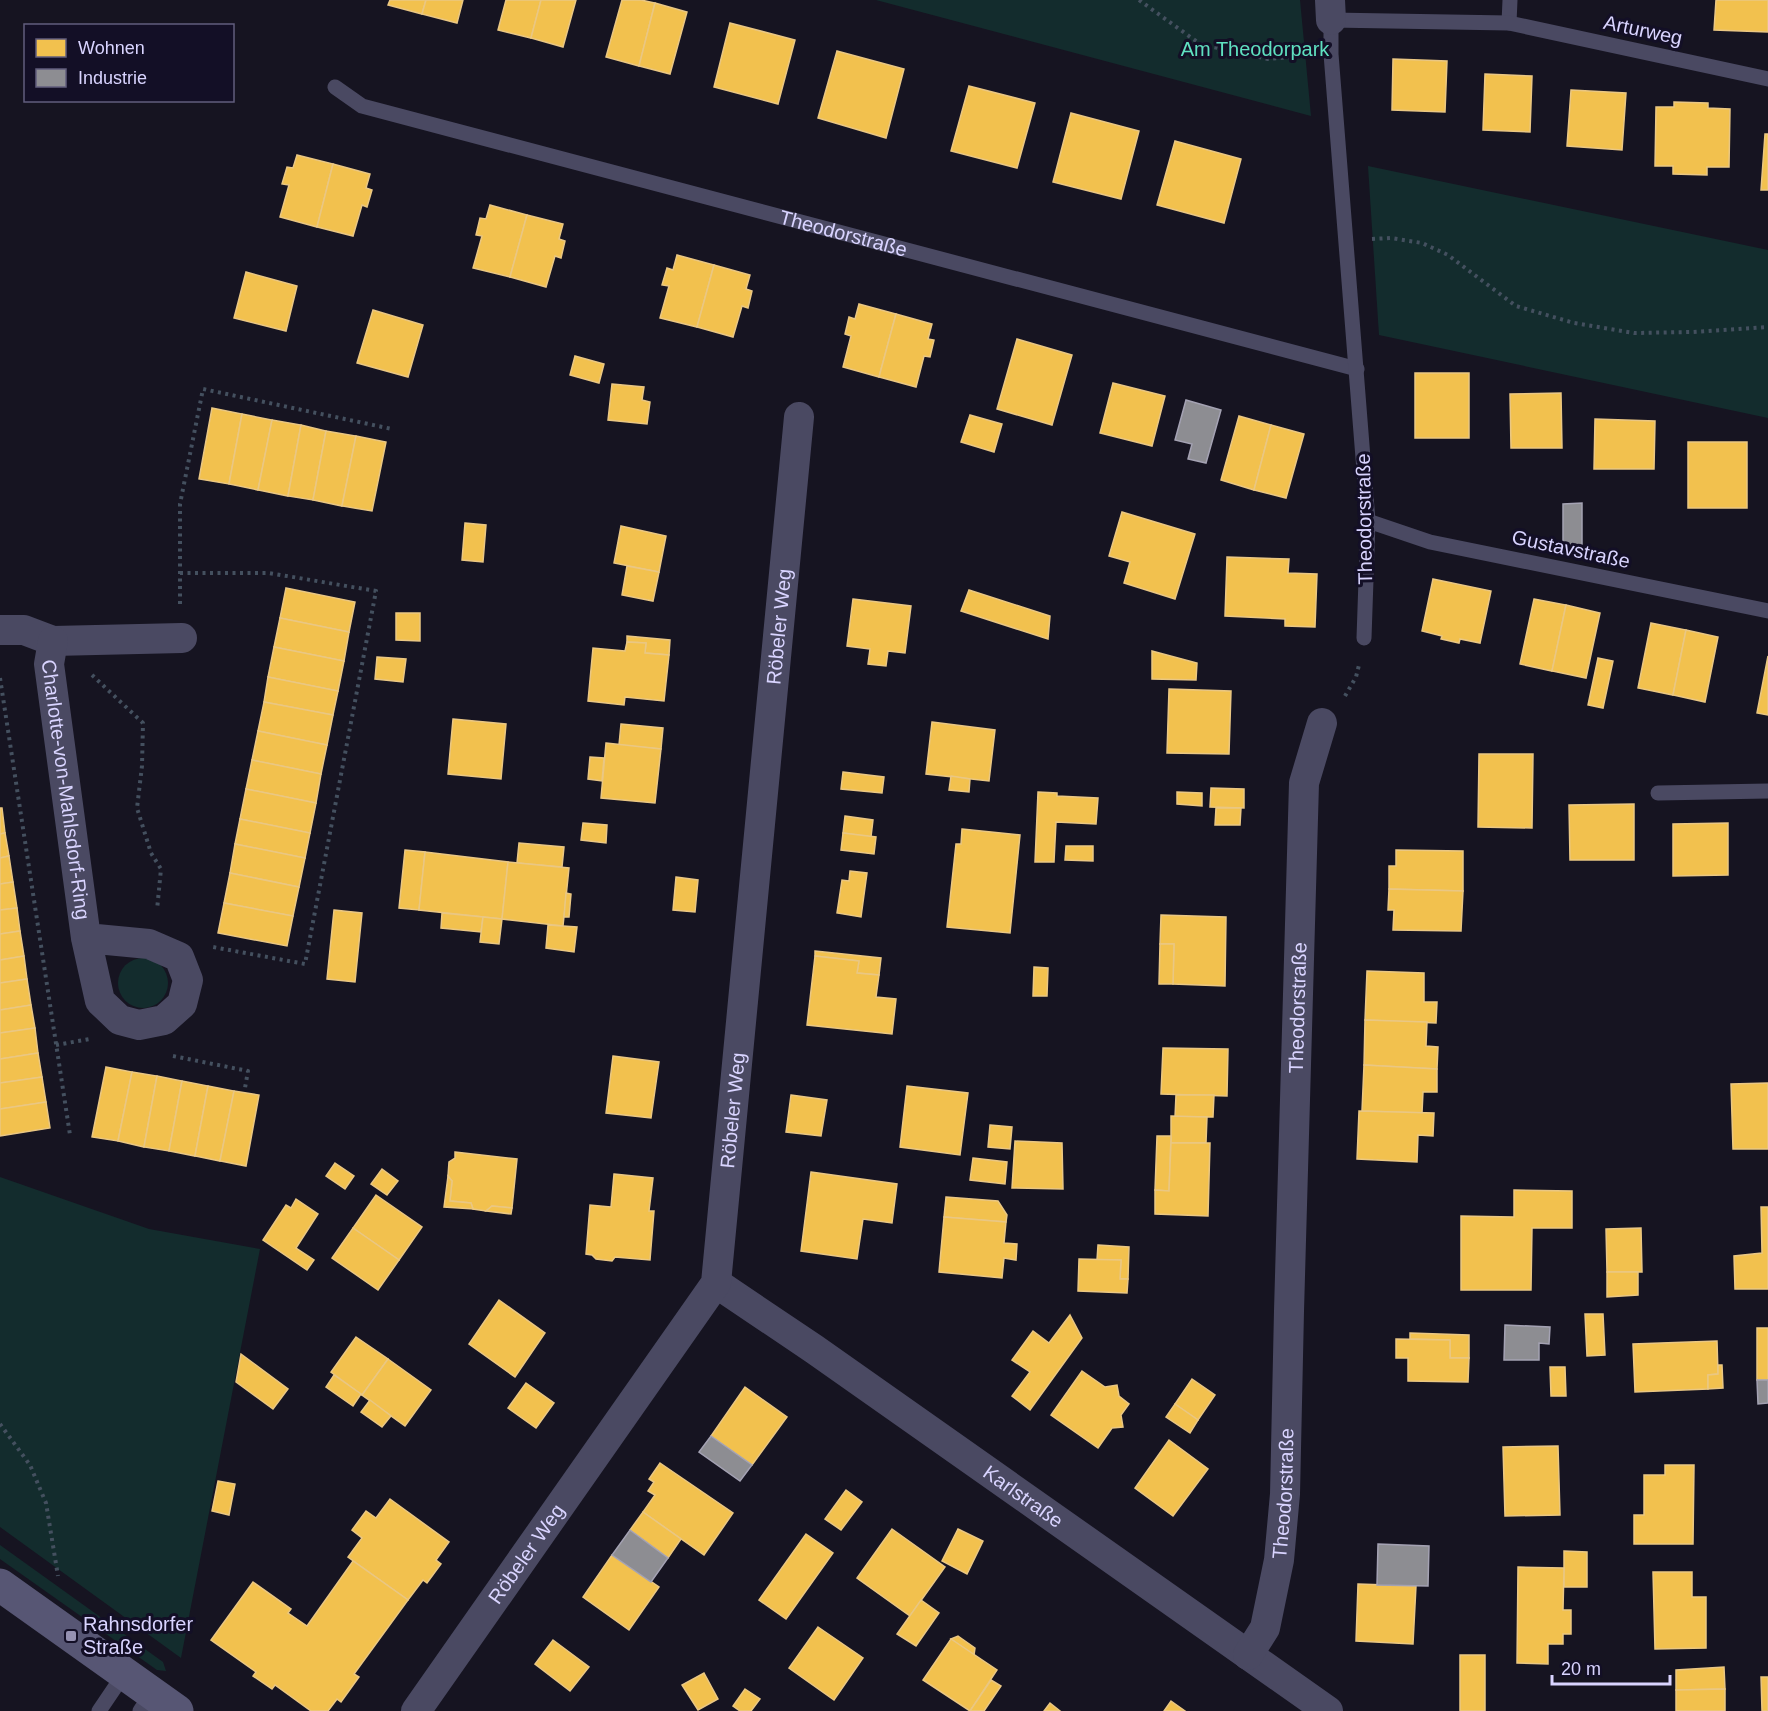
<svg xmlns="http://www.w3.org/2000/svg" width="1768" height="1711" viewBox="0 0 1768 1711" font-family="Helvetica,sans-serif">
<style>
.green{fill:#132c2d}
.homes{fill:#f2c14e;stroke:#eac783;stroke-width:1.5}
.industry{fill:#8d8d92;stroke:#a4a2b3;stroke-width:1.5}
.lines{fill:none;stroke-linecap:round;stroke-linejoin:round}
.path{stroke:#44505f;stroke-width:4;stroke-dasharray:3 4.5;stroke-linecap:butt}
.lane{stroke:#4a4962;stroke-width:15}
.street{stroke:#4a4962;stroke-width:30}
.secondary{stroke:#575674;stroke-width:33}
.poi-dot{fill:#9591b1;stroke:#130f26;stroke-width:2}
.labels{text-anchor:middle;stroke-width:6;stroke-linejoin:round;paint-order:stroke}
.street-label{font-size:20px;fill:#d9d4ff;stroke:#130f26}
.park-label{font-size:20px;fill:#5fe0c0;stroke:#130f26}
.poi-label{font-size:20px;fill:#d9d4ff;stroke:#130f26;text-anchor:start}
</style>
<rect width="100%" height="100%" fill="#161421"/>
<g class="green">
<path d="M876 0H1300L1311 116Z"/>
<path d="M1368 166 1768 250V418L1379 335Z"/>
<circle cx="143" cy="983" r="25"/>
<path d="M0 1177 149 1229 260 1249 181 1658 0 1527Z"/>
<path d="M0 1545 163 1662 166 1671 157 1670 0 1559Z"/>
</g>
<g class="homes">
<path d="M390 0H426L422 14 388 5Z"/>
<path d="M426 0H463L457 23 422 14Z"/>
<path d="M506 0H541L531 38 498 30Z"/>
<path d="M541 0H576L563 47 531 38Z"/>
<path d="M622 0H641L655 3 639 66 606 57Z"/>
<path d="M1716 0H1768V32L1714 30Z"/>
<path d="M655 3 687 12 670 74 639 66Z"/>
<path d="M730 23 795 40 778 104 714 87Z"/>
<path d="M837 51 904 69 886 138 818 118Z"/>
<path d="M1393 59 1447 61 1445 112 1392 110Z"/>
<path d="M1485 74 1532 76 1530 132 1483 130Z"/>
<path d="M969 86 1035 103 1017 168 951 151Z"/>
<path d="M1571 90 1626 93 1622 150 1567 146Z"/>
<path d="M1674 102 1708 103V108L1730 109 1729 167H1707V175L1673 174V166H1655L1656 107H1674Z"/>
<path d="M1071 113 1139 131 1121 199 1053 182Z"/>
<path d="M1765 134H1768V190H1761Z"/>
<path d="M1175 141 1241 159 1224 223 1157 205Z"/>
<path d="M297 155 333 164 317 227 280 217 289 185 282 184 287 167 293 168Z"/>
<path d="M333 164 370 174 366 188 372 190 367 207 362 205 353 236 317 227Z"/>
<path d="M490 205 527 215 510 277 473 268 482 236 476 235 480 218 486 219Z"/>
<path d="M527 215 563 224 559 239 565 241 561 258 555 256 546 287 510 277Z"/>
<path d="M677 255 714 265 697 327 660 318 669 286 662 285 667 268 673 270Z"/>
<path d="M714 265 750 275 746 289 752 291 748 308 742 306 733 337 697 327Z"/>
<path d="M246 272 297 286 286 331 234 318Z"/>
<path d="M859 304 896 314 879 377 843 367 851 336 845 334 849 317 855 319Z"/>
<path d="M373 310 423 325 408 377 357 363Z"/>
<path d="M896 314 932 324 928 339 934 340 930 357 924 356 916 387 879 377Z"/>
<path d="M1017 339 1072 355 1052 425 997 409Z"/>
<path d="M575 356 604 364 599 383 570 375Z"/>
<rect x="1415" y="373" width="54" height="65"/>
<path d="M1113 383 1165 396 1152 446 1100 433Z"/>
<path d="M612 384 644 387 642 400 650 402 647 424 608 420Z"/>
<path d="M1561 393 1562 448H1511L1510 394Z"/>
<path d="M212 408 242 414 229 484 199 479Z"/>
<path d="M242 414 272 420 258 490 229 484Z"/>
<path d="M970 415 1002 424 994 452 961 442Z"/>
<path d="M1239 416 1271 425 1254 490 1221 480Z"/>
<path d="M1595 419 1655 421 1654 469H1594Z"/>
<path d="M272 420 301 425 288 496 258 490Z"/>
<path d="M301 425 326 431 313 500 288 496Z"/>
<path d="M1271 425 1304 434 1286 498 1254 490Z"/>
<path d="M326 431 356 436 342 506 313 500Z"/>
<path d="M356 436 386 442 372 511 342 506Z"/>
<rect x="1688" y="442" width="59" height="66"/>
<path d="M1122 512 1195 534 1175 599 1124 583 1130 562 1109 556Z"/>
<path d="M465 523 486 525 483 562 462 560Z"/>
<path d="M621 526 666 536 659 572 614 563Z"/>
<path d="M1227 557 1289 559 1288 573 1317 574 1315 627 1285 626V619L1225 616Z"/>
<path d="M627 566 659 572 653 601 622 595Z"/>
<path d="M1433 579 1491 591 1480 643 1460 639 1459 643 1441 639 1442 636 1422 631Z"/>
<path d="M286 588 355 602 349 632 280 618Z"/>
<path d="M969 590 1050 616 1048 639 961 611Z"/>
<path d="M853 599 911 606 905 653 888 651 886 666 868 664 870 649 847 646Z"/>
<path d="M1534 599 1566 605 1552 671 1520 664Z"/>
<path d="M1566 605 1600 613 1586 678 1552 671Z"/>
<path d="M396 613H420V641L396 640Z"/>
<path d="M280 618 349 632 344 661 274 647Z"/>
<path d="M1651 623 1686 630 1673 695 1638 688Z"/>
<path d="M1686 630 1718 637 1705 702 1673 695Z"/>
<path d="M627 636 670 640 669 655 645 653 646 643 627 642Z"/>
<path d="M627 642 646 643 645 653 669 655 664 701 625 697 624 705 588 701 593 648 625 651Z"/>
<path d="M274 647 344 661 338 691 268 677Z"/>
<path d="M1152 651 1197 663 1196 680 1152 679Z"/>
<path d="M1768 656V715L1757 713Z"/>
<path d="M377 657 406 659 403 682 375 679Z"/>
<path d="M1598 658 1613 661 1603 708 1588 705Z"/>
<path d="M268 677 338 691 333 715 264 702Z"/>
<path d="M1169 689 1231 691 1229 754 1167 753Z"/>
<path d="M264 702 333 715 327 745 258 731Z"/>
<path d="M453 719 506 724 501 779 448 774Z"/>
<path d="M932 722 995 730 989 781 926 774Z"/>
<path d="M621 724 663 728 661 749 619 745Z"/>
<path d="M258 731 327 745 321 774 252 760Z"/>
<path d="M606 743 661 749 655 803 601 798Z"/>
<path d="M1479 754H1533L1532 828 1478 827Z"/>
<path d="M590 757 604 758 602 781 588 779Z"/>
<path d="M252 760 321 774 316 803 246 789Z"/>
<path d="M843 772 884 777 882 793 841 789Z"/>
<path d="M951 776 970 779 969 792 949 790Z"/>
<path d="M1211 788 1244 789V808L1210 807Z"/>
<path d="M246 789 316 803 310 833 240 819Z"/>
<path d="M1038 792 1057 793V796L1098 798 1096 824 1056 822 1054 862H1035Z"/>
<path d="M1177 792 1202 793V806L1177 804Z"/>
<path d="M1634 804V860H1570L1569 805Z"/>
<path d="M0 808H2L5 833 0 834Z"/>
<path d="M1216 808H1241L1240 825H1215Z"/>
<path d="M845 816 873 820 871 837 843 833Z"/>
<path d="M240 819 310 833 305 858 235 844Z"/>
<path d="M583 823 607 825 606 843 581 840Z"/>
<path d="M1728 823V875L1673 876V824Z"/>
<path d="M962 829 1020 835 1010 933 947 927 956 844H961Z"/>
<path d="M5 833 9 856 0 858V834Z"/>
<path d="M843 833 876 837 874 854 841 850Z"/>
<path d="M519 843 564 847 562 867 517 863Z"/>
<path d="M235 844 305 858 299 887 230 873Z"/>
<path d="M1066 846H1093V861L1065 860Z"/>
<path d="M405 850 425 852 419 910 399 908Z"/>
<path d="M1396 850 1463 851V891L1389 889V866H1396Z"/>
<path d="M425 852 508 862 502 919 419 910Z"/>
<path d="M9 856 13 882 0 884V858Z"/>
<path d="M508 862 569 868 563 926 502 919Z"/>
<path d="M850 871 867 873 861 917 837 913 842 880 849 881Z"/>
<path d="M230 873 299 887 293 916 224 903Z"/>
<path d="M676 877 698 880 695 912 673 910Z"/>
<path d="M13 882 17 908 0 910V884Z"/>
<path d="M1389 889 1463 891 1461 931 1393 930 1394 910H1388Z"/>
<path d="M566 893 571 894 569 917H564Z"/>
<path d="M224 903 293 916 287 946 218 933Z"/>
<path d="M17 908 20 931 0 934V910Z"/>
<path d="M334 910 362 913 355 982 327 979Z"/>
<path d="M442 913 483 917 481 932 441 928Z"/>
<path d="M1161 915 1226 917 1225 986 1173 984 1174 944H1160Z"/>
<path d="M483 917 502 919 499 944 480 942Z"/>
<path d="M548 925 577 927 574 952 546 948Z"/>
<path d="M20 931 24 956 0 960V934Z"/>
<path d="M1160 944H1174L1173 984H1159Z"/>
<path d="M815 951 881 958 879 975 857 973 859 961 815 956Z"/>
<path d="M24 956 27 979 0 983V960Z"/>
<path d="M815 956 859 961 857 973 879 975 876 997 896 999 892 1034 807 1025Z"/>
<path d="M1034 967 1048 968 1047 996H1033Z"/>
<path d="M1367 971 1424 973V1002H1437L1436 1023 1365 1020Z"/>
<path d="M27 979 31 1005 0 1010V983Z"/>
<path d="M31 1005 35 1028 0 1033V1010Z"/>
<path d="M1365 1020 1427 1022 1426 1046 1438 1047 1437 1069 1364 1065Z"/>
<path d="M35 1028 38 1053 0 1059V1033Z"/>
<path d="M1163 1048 1228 1049 1227 1096 1161 1094Z"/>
<path d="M38 1053 42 1077 0 1083V1059Z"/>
<path d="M613 1056 659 1062 651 1118 606 1113Z"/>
<path d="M1364 1065 1437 1069V1092H1423L1422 1113 1362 1111Z"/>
<path d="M106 1067 132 1072 118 1141 92 1137Z"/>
<path d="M132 1072 157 1076 144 1147 118 1141Z"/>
<path d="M157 1076 182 1081 169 1151 144 1147Z"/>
<path d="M42 1077 46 1102 0 1109V1083Z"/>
<path d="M182 1081 208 1086 195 1156 169 1151Z"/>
<path d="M1768 1083V1149H1733L1731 1084Z"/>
<path d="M208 1086 234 1091 220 1161 195 1156Z"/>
<path d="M907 1086 968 1093 960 1155 900 1147Z"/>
<path d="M234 1091 259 1095 246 1166 220 1161Z"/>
<path d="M791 1095 827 1100 821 1136 786 1132Z"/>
<path d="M1176 1095H1214L1213 1117H1175Z"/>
<path d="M46 1102 50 1128 0 1136V1109Z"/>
<path d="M1359 1111 1434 1113 1433 1136 1418 1135 1417 1162 1357 1159Z"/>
<path d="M1171 1116 1207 1117 1206 1143H1171Z"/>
<path d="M990 1125 1012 1127 1010 1149 988 1147Z"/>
<path d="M1157 1136H1171L1169 1191 1155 1190Z"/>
<path d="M1015 1141 1062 1143 1063 1189 1012 1188Z"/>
<path d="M1171 1143H1210L1208 1216 1155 1214V1190L1169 1191Z"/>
<path d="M455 1152 517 1159 512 1208 492 1206 486 1211 473 1209 471 1203 450 1201 452 1181 448 1176 449 1162 455 1158Z"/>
<path d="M973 1158 1007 1162 1005 1184 970 1180Z"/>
<path d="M335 1163 354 1176 345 1189 326 1176Z"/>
<path d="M382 1169 398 1181 387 1195 371 1184Z"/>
<path d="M811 1172 897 1184 892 1223 863 1219 857 1259 801 1251Z"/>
<path d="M614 1174 653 1178 649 1211H654L650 1260 615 1257 612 1261 596 1259 592 1255 586 1254 590 1205 611 1207Z"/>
<path d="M448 1176 452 1181 450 1201 471 1203 473 1209 444 1207Z"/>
<path d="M1514 1190 1572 1191V1228H1532L1531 1290H1461V1216L1514 1217Z"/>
<path d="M376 1195 422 1227 399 1260 353 1228Z"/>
<path d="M946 1197 998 1201 1007 1215 1006 1222 944 1217Z"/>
<path d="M296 1199 318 1214 296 1248 314 1260 307 1270 263 1240 286 1205 291 1208Z"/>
<path d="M492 1206 512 1208 511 1214 486 1211Z"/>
<path d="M1761 1207H1768V1289H1735L1734 1256 1762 1253Z"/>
<path d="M944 1217 1006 1222 1004 1243 1017 1244 1016 1260 1004 1258 1002 1278 939 1272Z"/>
<path d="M353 1228 399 1260 378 1290 332 1258Z"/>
<path d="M1641 1228 1642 1272H1607L1606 1229Z"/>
<path d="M1098 1245 1129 1247 1128 1279H1120L1121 1260H1097Z"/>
<path d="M1079 1259 1121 1260 1120 1279H1128L1127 1293 1078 1291Z"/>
<path d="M1607 1272H1638V1295L1607 1297Z"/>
<path d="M499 1300 545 1333 515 1377 469 1344Z"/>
<path d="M1585 1314H1603L1605 1355 1587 1356Z"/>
<path d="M1070 1315 1082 1338 1030 1410 1012 1396 1030 1372 1012 1360 1033 1331 1049 1343Z"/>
<rect x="1757" y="1328" width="11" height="52"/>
<path d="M1410 1333 1469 1335V1358H1450V1340L1410 1339Z"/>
<path d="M356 1337 388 1359 362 1395 331 1372Z"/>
<path d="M1396 1339 1450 1340V1358H1469L1468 1382 1408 1381V1358H1396Z"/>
<path d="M1717 1341 1718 1374 1708 1375V1389L1635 1392 1633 1344Z"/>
<path d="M241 1354 288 1389 273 1409 236 1382Z"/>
<path d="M388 1359 431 1390 405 1426 362 1395Z"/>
<path d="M1718 1365H1722L1723 1388 1708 1389V1375L1718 1374Z"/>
<path d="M1550 1367H1565L1566 1396H1551Z"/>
<path d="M1082 1371 1105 1387 1117 1385 1119 1396 1129 1404 1121 1415 1123 1427 1112 1428 1098 1448 1051 1415Z"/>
<path d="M334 1375 361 1394 353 1406 326 1387Z"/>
<path d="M1192 1379 1215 1395 1198 1420 1175 1404Z"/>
<path d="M526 1383 554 1403 536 1428 508 1408Z"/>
<path d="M745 1387 787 1417 752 1465 711 1436Z"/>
<path d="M370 1400 391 1416 382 1427 361 1412Z"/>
<path d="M1175 1404 1198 1420 1190 1433 1166 1417Z"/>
<path d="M1169 1440 1208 1469 1173 1516 1135 1488Z"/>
<path d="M1558 1446 1560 1515 1505 1516 1503 1447Z"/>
<path d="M660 1463 733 1513 704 1555 643 1512 655 1495 648 1491 654 1482 649 1479Z"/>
<path d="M1665 1465H1694L1693 1544H1634V1515H1644V1475H1665Z"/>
<path d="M218 1481 235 1484 229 1515 212 1511Z"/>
<path d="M846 1490 862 1502 841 1530 825 1519Z"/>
<path d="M390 1499 449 1542 436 1560 441 1564 427 1583 423 1580 408 1600 348 1557 362 1538 352 1530 366 1511 376 1518Z"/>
<path d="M643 1512 681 1539 668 1558 630 1530Z"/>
<path d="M892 1529 945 1567 910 1616 857 1578Z"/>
<path d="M958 1529 983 1541 967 1574 942 1561Z"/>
<path d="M806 1534 833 1553 786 1619 759 1600Z"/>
<path d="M1564 1551 1587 1552V1587H1564Z"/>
<path d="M612 1555 659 1587 629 1630 583 1597Z"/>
<path d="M353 1561 408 1600 354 1674 359 1677 341 1702 337 1699 328 1711H311L275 1685 272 1689 253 1676 256 1672 211 1640 253 1582 291 1609 288 1613 307 1626Z"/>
<path d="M1518 1567 1564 1568 1563 1610H1571V1634H1563V1644H1548V1664L1517 1663Z"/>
<path d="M1653 1572H1692V1597H1706V1648L1655 1649Z"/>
<path d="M1358 1584 1416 1586 1413 1644 1356 1641Z"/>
<path d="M921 1600 939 1613 916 1646 897 1634Z"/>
<path d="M818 1627 863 1658 834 1700 789 1668Z"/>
<path d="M958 1636 975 1648 974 1655 951 1639Z"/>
<path d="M951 1639 997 1670 970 1711 923 1680Z"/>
<path d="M553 1640 589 1667 570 1691 535 1664Z"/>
<rect x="1460" y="1655" width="25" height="56"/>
<path d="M1724 1667 1725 1689 1676 1690V1670Z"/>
<path d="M704 1673 718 1699 698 1710 682 1685Z"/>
<path d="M1761 1677H1768V1711H1762Z"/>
<path d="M991 1680 1001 1686 984 1711H970Z"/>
<path d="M745 1689 760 1699 751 1711H740L733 1706Z"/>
<path d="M1725 1689V1711H1676V1690Z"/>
<path d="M1171 1701 1185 1711H1164Z"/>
<path d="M1050 1703 1060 1711H1044Z"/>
</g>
<g class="industry">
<path d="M1186 400 1221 410 1206 463 1188 459 1192 444 1175 440Z"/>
<path d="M1582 503V549L1563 550V504Z"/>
<path d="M1505 1325 1550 1327 1549 1344 1539 1343V1360H1504Z"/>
<path d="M1757 1380H1768V1403L1758 1404Z"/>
<path d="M711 1436 752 1465 740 1481 699 1452Z"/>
<path d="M630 1530 668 1558 651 1582 612 1555Z"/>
<path d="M1378 1544 1429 1546 1428 1586 1377 1585Z"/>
</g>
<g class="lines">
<g class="path">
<path d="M1139 0 1200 44 1268 59 1304 56"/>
<path d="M1372 239 1391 238 1422 243 1448 255 1516 306 1574 323 1634 333 1693 332 1768 327"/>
<path d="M180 573H269L376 591 305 964 213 947"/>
<path d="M180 604V504L203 389 392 429"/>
<path d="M92 675 143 723 142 766 137 808 151 853 161 869 157 910"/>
<path d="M0 678 70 1135"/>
<path d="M1345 696 1356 677 1359 665"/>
<path d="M56 1045 90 1039"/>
<path d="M173 1056 248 1071 245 1088"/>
<path d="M0 1424 30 1465 46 1503 58 1576"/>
</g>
<g class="lane">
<path d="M1509 23 1510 0"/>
<path id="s1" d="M335 87 362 106 1357 369"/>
<path d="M1368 521 1430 542 1768 611"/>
<path d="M1364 638 1368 521 1331 54V20L1509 23 1768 79"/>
<path d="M1658 793 1768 791"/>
<path d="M99 1711 124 1674"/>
<path d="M140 1711 152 1693"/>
</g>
<g class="street">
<path d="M1330 0 1331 20"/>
<path d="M0 630H24L53 641 182 638"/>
<path id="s2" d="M53 641 49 664 86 938 100 1001 120 1020 139 1025 164 1020 182 1004 188 980 179 957 149 944 86 938"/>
<path id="s3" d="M716 1283 814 1349 1328 1711"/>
<path id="s4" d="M1248 1655 1265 1628 1279 1560 1285 1494 1289 1311 1304 783 1322 723"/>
<path id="s5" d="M416 1711 716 1283 799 417"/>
</g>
<path class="secondary" d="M0 1585 177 1711"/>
</g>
<rect class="poi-dot" x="65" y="1630" width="12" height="12" rx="3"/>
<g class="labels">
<g class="street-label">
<text transform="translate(1643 30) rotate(12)" y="7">Arturweg</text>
<text dy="7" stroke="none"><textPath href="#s1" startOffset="531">Theodorstraße</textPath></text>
<text transform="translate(1364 519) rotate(-91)" y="7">Theodorstraße</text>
<text transform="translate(1571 549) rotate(12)" y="7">Gustavstraße</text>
<text dy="7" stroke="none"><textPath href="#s5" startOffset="1182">Röbeler Weg</textPath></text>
<text dy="7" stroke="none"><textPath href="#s2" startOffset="150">Charlotte-von-Mahlsdorf-Ring</textPath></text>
<text dy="7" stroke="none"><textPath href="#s4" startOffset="654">Theodorstraße</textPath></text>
<text dy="7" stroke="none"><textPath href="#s5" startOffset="696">Röbeler Weg</textPath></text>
<text dy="7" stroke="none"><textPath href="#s4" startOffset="168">Theodorstraße</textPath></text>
<text dy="7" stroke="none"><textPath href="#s3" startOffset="374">Karlstraße</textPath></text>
<text dy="7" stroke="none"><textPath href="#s5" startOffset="192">Röbeler Weg</textPath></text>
</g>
<g class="park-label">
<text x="1255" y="56">Am Theodorpark</text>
</g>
<g class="poi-label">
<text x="83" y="1631">Rahnsdorfer<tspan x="83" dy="23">Straße</tspan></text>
</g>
</g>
<rect x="24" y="24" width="210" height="78" fill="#130f26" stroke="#625e7d" stroke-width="1.5"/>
<rect x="36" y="39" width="30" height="18" fill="#f2c14e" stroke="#625e7d" stroke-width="1.5"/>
<text x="78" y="54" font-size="18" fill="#d9d4ff">Wohnen</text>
<rect x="36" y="69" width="30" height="18" fill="#8d8d92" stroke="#625e7d" stroke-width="1.5"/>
<text x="78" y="84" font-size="18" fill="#d9d4ff">Industrie</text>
<path d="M1552 1675v9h118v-9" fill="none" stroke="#d9d4ff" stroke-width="3"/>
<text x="1561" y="1675" font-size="18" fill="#d9d4ff" stroke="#130f26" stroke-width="4.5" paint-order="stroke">20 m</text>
</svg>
